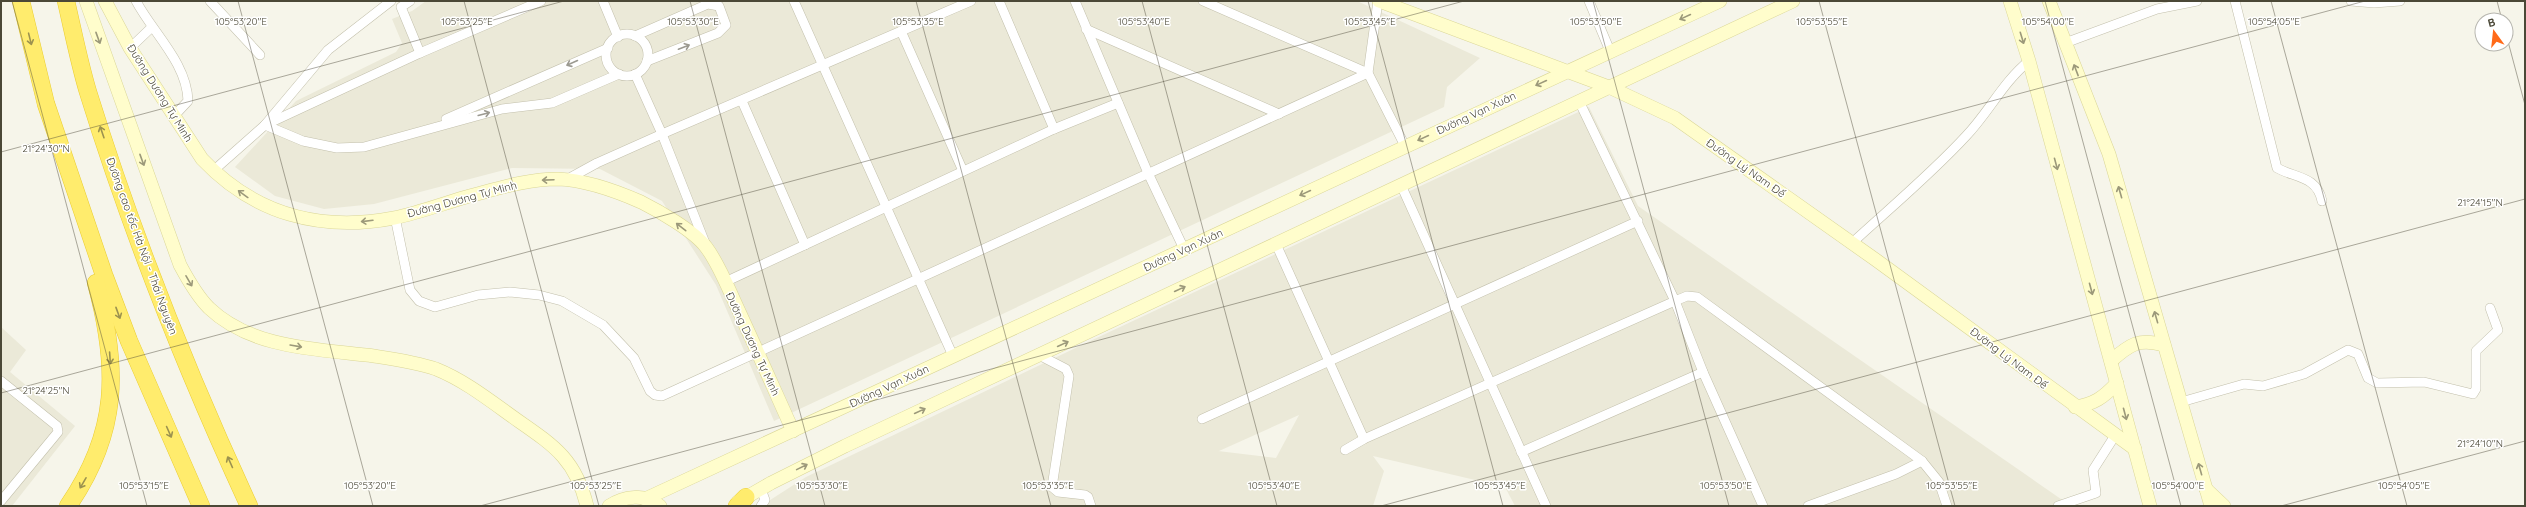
<svg xmlns="http://www.w3.org/2000/svg" width="2526" height="507" viewBox="0 0 2526 507" font-family="Quicksand,sans-serif">
<style>
.residential{fill:#ebe9d8;fill-rule:evenodd}
.lines{fill:none;stroke-linecap:round;stroke-linejoin:round}
.street-casing{stroke:#c3c0ac;stroke-width:10}
.secondary-casing{stroke:#dad697;stroke-width:14}
.highway-casing{stroke:#eacc30;stroke-width:18}
.street{stroke:#fff;stroke-width:9}
.secondary{stroke:#fffdcc;stroke-width:13}
.highway{stroke:#ffec6d;stroke-width:17}
.oneway{stroke:#9c997a}
.oneway2{stroke:#9c924f}
.oneway3{stroke:#9c9a91}
.ticks{fill:none;stroke:#4b4837;stroke-width:1;stroke-opacity:0.45}
.labels{text-anchor:middle;stroke-width:3;stroke-linejoin:round;paint-order:stroke}
.street-label{font-size:11px;fill:#4b4837;stroke:#fff}
.ticks-label{font-size:10px;text-anchor:middle;fill:#4b4837;stroke:#fff;stroke-width:3;stroke-linejoin:round;paint-order:stroke}
</style>
<rect width="100%" height="100%" fill="#f6f5ea"/>
<g class="residential">
<path d="M426 1H1357L1480 58 1447 87 1444 107 774 421 716 285 662 201 600 169 512 168 374 204 324 209 275 196 235 167 296 101 396 52 402 43 392 19 412 11Z"/>
<path d="M1589 107 1638 206 2071 506H1515L1505 487 1373 456 1384 471 1373 506H761L806 477 1088 342ZM1299 415 1276 458 1218 451H1219Z"/>
<path d="M1 327 26 350 10 372 75 426 12 506H1Z"/>
</g>
<g class="lines">
<defs>
<g id="street">
<path d="M136 1C153 33 187 63 188 101L174 116"/>
<path d="M210 1 260 55"/>
<path d="M410 1 401 7 420 53"/>
<path d="M603 1 618 37"/>
<path d="M794 1 953 356"/>
<path d="M999 1 1054 129"/>
<path d="M1075 1 1148 173 1184 249"/>
<path d="M1203 1 1368 73 1405 146"/>
<path d="M1589 1 1610 51"/>
<path d="M2235 1 2277 168C2295 178 2317 176 2322 201"/>
<path d="M2351 1 2374 3 2400 1"/>
<path d="M1086 29 1279 114"/>
<path d="M901 31 963 171"/>
<circle cx="627" cy="55" r="21"/>
<path d="M635 36 708 4 719 6 726 25 718 33 647 61"/>
<path d="M2065 43 2157 9 2197 1"/>
<path d="M130 48 152 27"/>
<path d="M635 74 662 134 705 243"/>
<path d="M742 101 805 245"/>
<path d="M1579 101 1675 301 1703 372 1763 506"/>
<path d="M446 119 608 48"/>
<path d="M265 125 303 141 337 148 364 147 502 109 552 103 619 74"/>
<path d="M265 125 420 53 541 1"/>
<path d="M213 171 265 125 328 50 391 1"/>
<path d="M566 180 597 163 662 134 971 1"/>
<path d="M1401 185 1546 506"/>
<path d="M395 217 410 290 419 301 435 307 478 295 510 292 539 295 562 301 603 325 634 358 650 391 655 395 662 396 1368 73 1378 1"/>
<path d="M1852 243C1890 208 1931 174 1966 136 1989 112 2003 82 2029 61"/>
<path d="M1276 244 1364 439"/>
<path d="M725 282 1054 129 1118 103"/>
<path d="M1039 355 1066 369 1069 376 1052 487 1058 492 1085 495 1088 497 1091 506"/>
<path d="M1 381 57 426 58 432 1 501"/>
<path d="M2181 402 2244 384 2263 386 2304 374 2348 350 2358 354 2368 378 2377 383 2424 382 2473 394 2476 389V351L2498 330 2490 308"/>
<path d="M1202 419 1638 221"/>
<path d="M1345 450 1364 439 1675 301 1687 296 1697 297 1922 461 1939 482 1947 506"/>
<path d="M1521 452 1703 372"/>
<path d="M761 489 765 500 761 506"/>
<path d="M1808 506 1896 474 1922 461"/>
<path d="M2058 506 2096 493 2093 470 2116 434"/>
</g>
<g id="secondary">
<path d="M86 1 180 265C188 280 197 296 209 308 252 349 318 349 374 356 394 359 416 362 436 369 466 381 493 403 520 422 556 447 576 461 587 506"/>
<path d="M105 1 130 48 202 159C254 214 320 232 394 218 418 213 442 204 466 197 497 189 526 179 558 179 586 180 616 191 641 202 659 211 694 231 706 247 719 264 728 288 737 307 756 348 774 389 793 431"/>
<path d="M1379 1 1609 87 1675 118 1876 260 2135 449"/>
<path d="M2010 1 2029 61 2150 506"/>
<path d="M2049 1 2109 154 2211 506"/>
<path d="M2111 361C2130 344 2139 338 2164 345"/>
<path d="M2075 407C2094 404 2103 398 2117 383"/>
<path d="M2206 489 2224 506"/>
<path d="M645 499 1720 1"/>
<path d="M738 502 771 483 845 446 1793 1"/>
<path d="M609 506C624 496 645 493 660 506"/>
</g>
<g id="highway">
<path d="M21 1 46 104 104 275 129 341 201 506"/>
<path d="M66 1C73 31 79 62 88 92 132 234 187 372 249 506"/>
<path d="M68 506C119 432 119 368 96 283"/>
<path d="M737 506 746 497"/>
</g>
</defs>
<use href="#street" class="street-casing"/>
<use href="#secondary" class="secondary-casing"/>
<use href="#highway" class="highway-casing"/>
<use href="#street" class="street"/>
<use href="#secondary" class="secondary"/>
<use href="#highway" class="highway"/>
</g>
<defs><path id="oneway-shaft" d="M-6 0H5M1.5-3L5.5 0L1.5 3" fill="none" stroke-width="1.6" stroke-linecap="round" stroke-linejoin="round"/></defs>
<g class="oneway">
<use href="#oneway-shaft" transform="translate(1685 17) rotate(155)"/>
<use href="#oneway-shaft" transform="translate(98 38) rotate(70)"/>
<use href="#oneway-shaft" transform="translate(2022 38) rotate(73)"/>
<use href="#oneway-shaft" transform="translate(2076 70) rotate(-111)"/>
<use href="#oneway-shaft" transform="translate(1541 83) rotate(155)"/>
<use href="#oneway-shaft" transform="translate(1423 138) rotate(155)"/>
<use href="#oneway-shaft" transform="translate(142 160) rotate(70)"/>
<use href="#oneway-shaft" transform="translate(2056 164) rotate(75)"/>
<use href="#oneway-shaft" transform="translate(548 180) rotate(178)"/>
<use href="#oneway-shaft" transform="translate(2120 192) rotate(-106)"/>
<use href="#oneway-shaft" transform="translate(1305 193) rotate(155)"/>
<use href="#oneway-shaft" transform="translate(243 194) rotate(-144)"/>
<use href="#oneway-shaft" transform="translate(367 221) rotate(173)"/>
<use href="#oneway-shaft" transform="translate(681 227) rotate(-142)"/>
<use href="#oneway-shaft" transform="translate(189 281) rotate(60)"/>
<use href="#oneway-shaft" transform="translate(1180 289) rotate(-25)"/>
<use href="#oneway-shaft" transform="translate(2091 289) rotate(75)"/>
<use href="#oneway-shaft" transform="translate(2156 317) rotate(-106)"/>
<use href="#oneway-shaft" transform="translate(1063 344) rotate(-25)"/>
<use href="#oneway-shaft" transform="translate(296 346) rotate(10)"/>
<use href="#oneway-shaft" transform="translate(920 411) rotate(-25)"/>
<use href="#oneway-shaft" transform="translate(2125 414) rotate(75)"/>
<use href="#oneway-shaft" transform="translate(802 467) rotate(-26)"/>
<use href="#oneway-shaft" transform="translate(2200 469) rotate(-106)"/>
</g>
<g class="oneway2">
<use href="#oneway-shaft" transform="translate(30 39) rotate(76)"/>
<use href="#oneway-shaft" transform="translate(102 132) rotate(-109)"/>
<use href="#oneway-shaft" transform="translate(118 313) rotate(70)"/>
<use href="#oneway-shaft" transform="translate(110 358) rotate(86)"/>
<use href="#oneway-shaft" transform="translate(169 432) rotate(66)"/>
<use href="#oneway-shaft" transform="translate(230 462) rotate(-114)"/>
<use href="#oneway-shaft" transform="translate(83 483) rotate(120)"/>
</g>
<g class="oneway3">
<use href="#oneway-shaft" transform="translate(684 47) rotate(-21)"/>
<use href="#oneway-shaft" transform="translate(572 63) rotate(156)"/>
<use href="#oneway-shaft" transform="translate(484 114) rotate(-15)"/>
</g>
<path class="ticks" d="M12 1 147 506M238 1 373 506M464 1 599 506M690 1 825 506M916 1 1051 506M1142 1 1277 506M1368 1 1503 506M1593 1 1729 506M1819 1 1955 506M2045 1 2181 506M2271 1 2407 506M2497 1 2502 20M2506 34 2525 105M1 152 564 1M1 393 1464 1M480 506 2365 1M1381 506 2525 199M2281 506 2525 441"/>
<g class="labels">
<g class="street-label">
<text transform="translate(160 93) rotate(58)" y="4">Đường Dương Tự Minh</text>
<text transform="translate(1476 113) rotate(-25)" y="4">Đường Vạn Xuân</text>
<text transform="translate(1746 168) rotate(35)" y="4">Đường Lý Nam Đế</text>
<text transform="translate(462 199) rotate(-15)" y="4">Đường Dương Tự Minh</text>
<text transform="translate(142 246) rotate(70)" y="4">Đường cao tốc Hà Nội - Thái Nguyên</text>
<text transform="translate(1183 250) rotate(-25)" y="4">Đường Vạn Xuân</text>
<text transform="translate(753 344) rotate(65)" y="4">Đường Dương Tự Minh</text>
<text transform="translate(2009 358) rotate(37)" y="4">Đường Lý Nam Đế</text>
<text transform="translate(889 386) rotate(-25)" y="4">Đường Vạn Xuân</text>
</g>
</g>
<g class="ticks-label">
<text x="241" y="25">105°53'20"E</text>
<text x="467" y="25">105°53'25"E</text>
<text x="693" y="25">105°53'30"E</text>
<text x="1144" y="25">105°53'40"E</text>
<text x="1370" y="25">105°53'45"E</text>
<text x="1596" y="25">105°53'50"E</text>
<text x="1822" y="25">105°53'55"E</text>
<text x="2274" y="25">105°54'05"E</text>
<text x="918" y="25">105°53'35"E</text>
<text x="2048" y="25">105°54'00"E</text>
<text x="46" y="152">21°24'30"N</text>
<text x="2480" y="206">21°24'15"N</text>
<text x="46" y="394">21°24'25"N</text>
<text x="2480" y="447">21°24'10"N</text>
<text x="144" y="489">105°53'15"E</text>
<text x="370" y="489">105°53'20"E</text>
<text x="596" y="489">105°53'25"E</text>
<text x="822" y="489">105°53'30"E</text>
<text x="1048" y="489">105°53'35"E</text>
<text x="1274" y="489">105°53'40"E</text>
<text x="1500" y="489">105°53'45"E</text>
<text x="1726" y="489">105°53'50"E</text>
<text x="1952" y="489">105°53'55"E</text>
<text x="2178" y="489">105°54'00"E</text>
<text x="2404" y="489">105°54'05"E</text>
</g>
<rect width="2526" height="507" fill="none" stroke="#4b4837" stroke-width="4"/>
<g transform="translate(2494 32) rotate(345)"><circle r="19" fill="#ffffff" stroke="#b7b6af"/>
<path d="M0-3L7 15L0 10L-7 15Z" fill="#ff6a19"/>
<text y="-6" font-size="11" font-weight="bold" text-anchor="middle" fill="#4b4837">B</text>
</g>
</svg>
